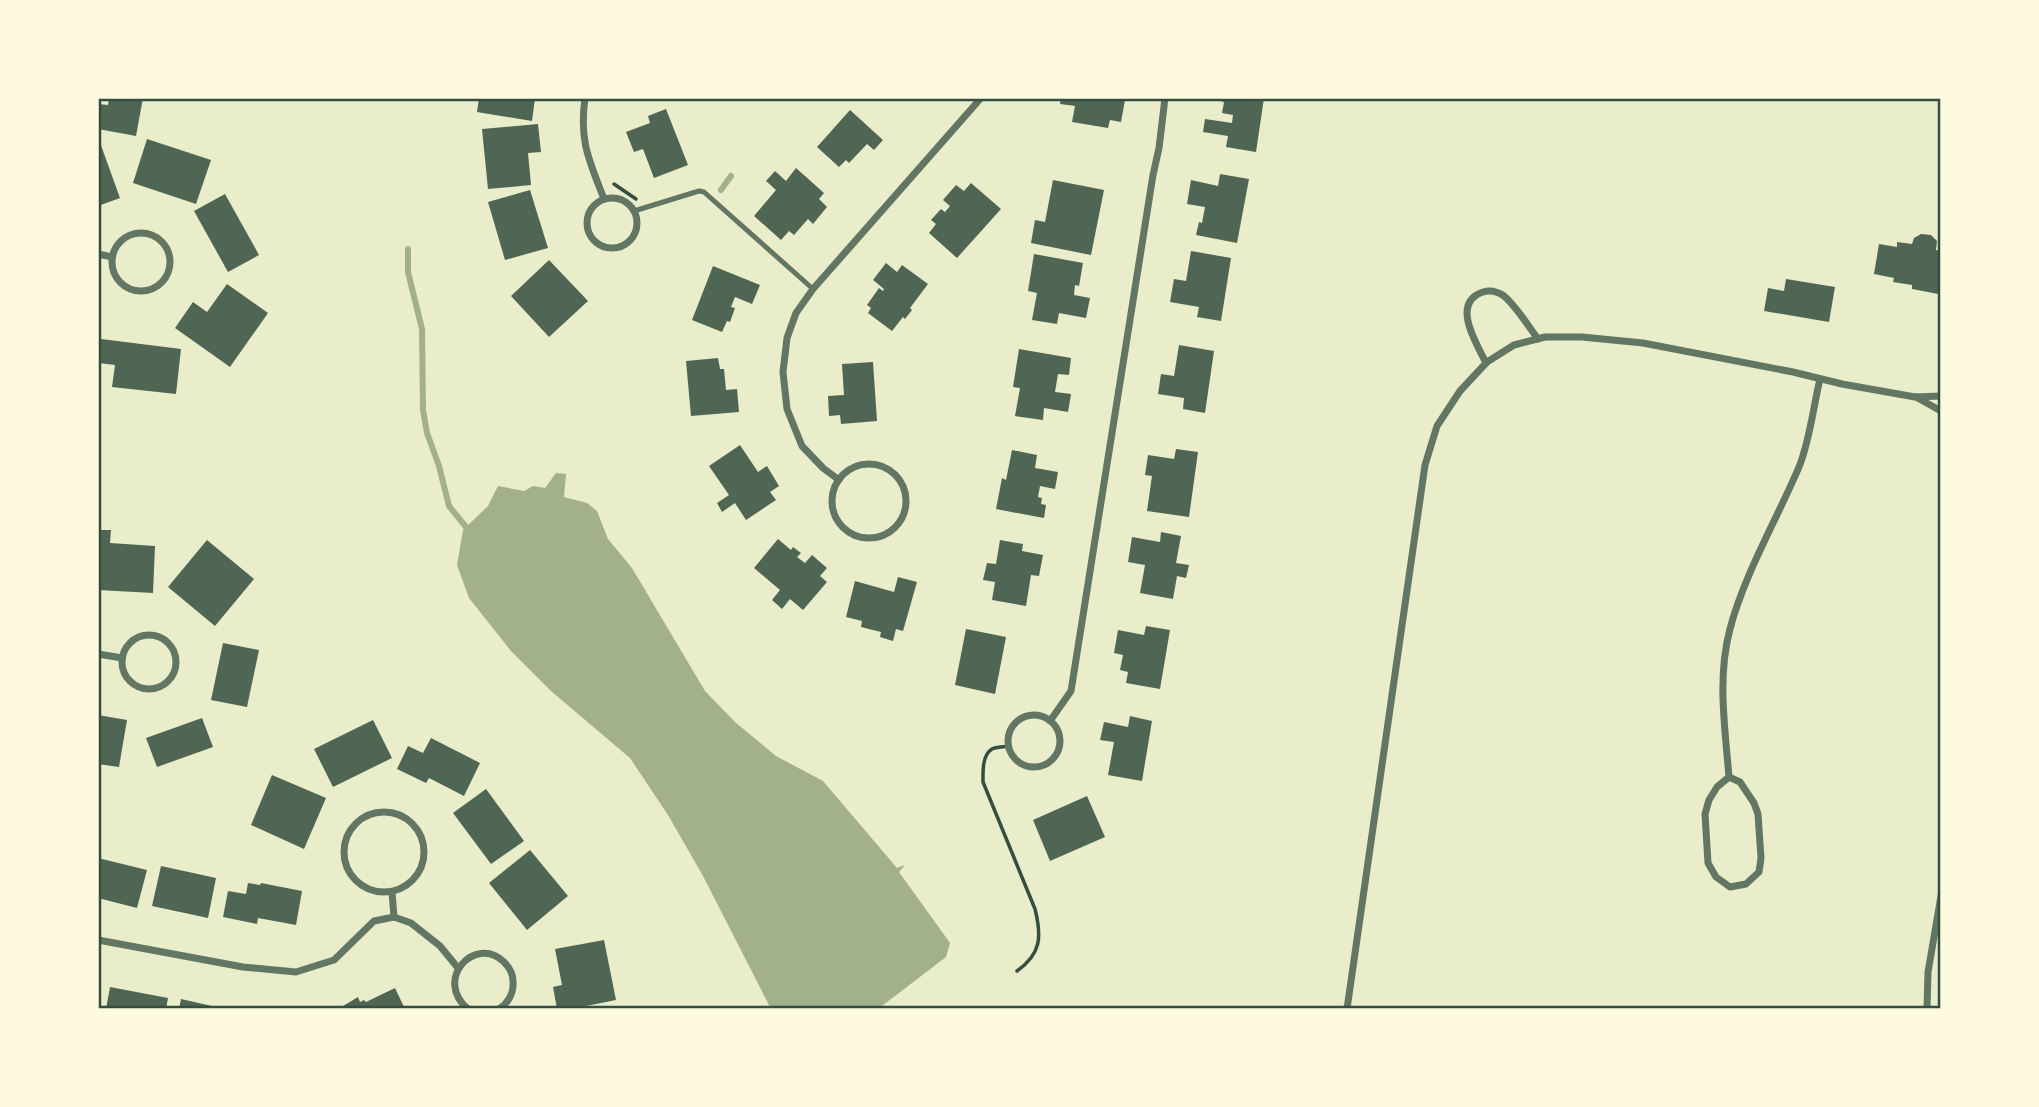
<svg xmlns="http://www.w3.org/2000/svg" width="2039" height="1107" viewBox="0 0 2039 1107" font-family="Jost,sans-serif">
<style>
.water{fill:#a3b18a}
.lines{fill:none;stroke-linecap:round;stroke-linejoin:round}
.stream{stroke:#a3b18a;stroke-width:6}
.building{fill:#4f6655}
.path{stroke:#344e41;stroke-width:3.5}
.service{stroke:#617663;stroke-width:5}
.minor{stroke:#617663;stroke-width:7}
.neatline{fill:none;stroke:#344e41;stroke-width:2.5}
</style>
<rect width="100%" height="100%" fill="#e9edc9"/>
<path class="water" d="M556 473 566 474 564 497 587 503 597 511 608 539 632 568 705 691 736 723 776 756 823 781 897 868 905 865 899 872 950 943 946 957 878 1009H771L703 876 668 815 630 758 551 691 511 651 469 598 457 565 463 530 488 506 498 486 524 491 533 486 545 488Z"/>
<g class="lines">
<g class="stream">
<path d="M721 190 731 176"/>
<path d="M408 249V272L422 329 423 410 427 433 439 466 449 506 466 527"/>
</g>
</g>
<g class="building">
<path d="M109 98H143L136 136 98 129V104L108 105Z"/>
<path d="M479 98H535L532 121 477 112Z"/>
<path d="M1061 98 1125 100 1121 122 1110 120 1108 128 1072 122 1075 106 1060 104Z"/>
<path d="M1210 98H1264L1256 152 1226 147 1228 136 1203 132 1205 119 1232 123 1233 115 1222 113 1224 102Z"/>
<path d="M666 109 688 165 654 178 643 149 634 152 626 132 650 123 648 116Z"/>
<path d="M850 110 883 140 874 150 867 144 849 163 846 160 839 167 817 147Z"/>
<path d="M538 124 541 152 528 153 531 185 488 189 482 129Z"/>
<path d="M98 137 120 198 98 206Z"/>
<path d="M147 139 211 160 196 204 133 183Z"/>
<path d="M796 168 824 193 819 199 827 207 813 224 808 219 794 235 789 231 781 240 754 216 776 190 766 181 775 171 786 181Z"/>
<path d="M1220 174 1249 179 1237 243 1196 235 1199 222 1202 223 1205 207 1187 204 1191 180 1218 186Z"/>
<path d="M1053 180 1104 190 1091 255 1031 243 1035 220 1045 222Z"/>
<path d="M971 183 1001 209 957 258 929 233 936 224 931 220 941 209 945 212 950 206 943 200 956 185 964 191Z"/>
<path d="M530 190 548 248 505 260 488 202Z"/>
<path d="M225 194 259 255 228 272 194 211Z"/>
<path d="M1921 234 1931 235 1937 241 1936 250 1941 251V290L1939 289 1938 294 1912 289V285L1893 282 1894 278 1874 274 1879 244 1897 247V242L1912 244 1914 238Z"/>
<path d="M1191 251 1231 258 1221 321 1197 317 1199 307 1170 302 1174 279 1186 281Z"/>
<path d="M1034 254 1083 263 1079 286 1075 285 1074 295 1090 298 1086 318 1059 313 1057 324 1032 320 1037 293 1028 291Z"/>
<path d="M549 260 588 301 549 337 511 296Z"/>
<path d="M886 263 897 272 902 265 928 284 910 308 912 310 905 319 903 317 892 331 868 313 871 308 867 305 879 288 883 291 884 289 873 280Z"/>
<path d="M713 266 760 285 752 304 735 297 731 307 735 308 730 322 727 321 722 332 692 320Z"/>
<path d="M1786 279 1835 287 1829 322 1764 311 1768 288 1784 291Z"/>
<path d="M227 284 268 313 230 367 175 328 193 302 207 312Z"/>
<path d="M101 339 181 349 176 394 112 387 115 365 99 363Z"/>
<path d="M1179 345 1214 351 1205 413 1183 409 1184 398 1158 394 1161 374 1174 376Z"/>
<path d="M1019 349 1071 358 1069 375 1058 374 1055 392 1071 394 1068 412 1044 408 1043 420 1015 416 1020 388 1013 387Z"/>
<path d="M718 358 720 369H724L726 390 737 389 739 412 691 416 686 361Z"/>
<path d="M873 362 877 421 841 424 840 415 829 416 828 396 844 395 842 364Z"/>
<path d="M740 445 758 472 767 466 779 486 770 492 776 500 746 520 735 503 722 512 717 503 729 495 709 466Z"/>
<path d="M1176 449 1198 452 1189 517 1147 511 1152 476 1145 475 1148 455 1174 459Z"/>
<path d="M1012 450 1037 455 1035 468 1058 472 1055 489 1040 486 1038 497 1042 498 1041 504 1046 505 1044 518 996 509 1002 478 1006 480Z"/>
<path d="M98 530H111L110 543 155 546 153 593 98 590Z"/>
<path d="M1161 532 1181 536 1176 563 1189 565 1186 578 1177 576 1173 599 1140 593 1145 565 1128 562 1132 537 1160 542Z"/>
<path d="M778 539 791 550 793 547 801 553 797 557 805 563 812 555 827 568 820 576 827 582 803 610 790 599 782 609 772 600 780 590 754 568Z"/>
<path d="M207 540 254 579 215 626 168 587Z"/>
<path d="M1000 540 1023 544 1022 551 1043 555 1039 576 1031 575 1026 606 992 600 995 582 983 580 987 563 996 564Z"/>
<path d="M898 577 917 582 903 631 896 629 893 641 880 637 881 632 861 627 862 621 846 617 855 581 894 592Z"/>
<path d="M1146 626 1170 630 1160 689 1126 683 1128 672 1120 670 1123 655 1114 653 1118 630 1144 635Z"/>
<path d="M966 629 1006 637 995 694 955 685Z"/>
<path d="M223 643 259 650 247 707 211 700Z"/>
<path d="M98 715 127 720 119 767 98 764Z"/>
<path d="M1130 716 1152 721 1142 781 1108 775 1114 742 1100 740 1104 722 1128 727Z"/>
<path d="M202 718 213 747 157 767 146 738Z"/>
<path d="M373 720 392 758 333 787 314 749Z"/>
<path d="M431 738 480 763 464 796 429 778 426 783 397 769 408 746 423 753Z"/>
<path d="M272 775 326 798 304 849 251 825Z"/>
<path d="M486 789 524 841 491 864 453 813Z"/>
<path d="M1087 796 1105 837 1050 861 1033 820Z"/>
<path d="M530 850 568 896 527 930 489 883Z"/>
<path d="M98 858 147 870 137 908 98 898Z"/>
<path d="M161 866 216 878 208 918 152 906Z"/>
<path d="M248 883 260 885 261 883 302 891 296 925 258 918 257 924 223 917 228 891 246 894Z"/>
<path d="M604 940 616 1000 571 1009H557L553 987 562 985 555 949Z"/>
<path d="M110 987 168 998 166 1009H106Z"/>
<path d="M395 988 405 1009H338L358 997 360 1002 364 1000 366 1002Z"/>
<path d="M181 999 221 1008V1009H179Z"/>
</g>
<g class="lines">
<g class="path">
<path d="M614 184 636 199"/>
<path d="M1009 746C1005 747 996 747 992 749 982 755 983 772 983 782L1035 909C1042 937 1041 954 1017 971"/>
</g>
<path class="service" d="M634 211 699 191 704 192 813 289"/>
<g class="minor">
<path d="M585 98C579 141 589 160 604 199"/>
<circle cx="612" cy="223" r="25"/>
<circle cx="141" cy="262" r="29"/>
<path d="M98 254 112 257"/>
<path d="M1486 363C1477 344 1450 303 1483 292 1490 290 1498 292 1504 296 1517 307 1528 326 1538 339"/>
<path d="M1916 397 1941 411"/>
<circle cx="869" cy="501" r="37"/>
<path d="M839 480 823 468 802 446 787 409 783 372 787 338 796 313 813 289 981 98"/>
<circle cx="149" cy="662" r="27"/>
<path d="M98 654 122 658"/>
<circle cx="1034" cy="741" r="26"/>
<path d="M1050 721 1071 691 1153 175 1159 148 1165 98"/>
<path d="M1729 777C1725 728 1717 677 1730 629 1744 575 1777 519 1799 467 1810 440 1813 408 1820 379"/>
<path d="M1729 777 1740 782 1754 803 1758 814 1761 858 1759 872 1746 884 1730 887 1716 877 1708 863 1705 814 1709 800 1717 787Z"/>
<circle cx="384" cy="852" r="40"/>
<path d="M394 917 411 923 440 946 458 968"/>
<path d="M98 940 243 967 296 972 334 960 374 921 394 917 392 892"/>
<path d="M468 1009C433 980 475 934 504 962 509 967 513 974 513 981 514 993 508 1003 499 1009"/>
<path d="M1347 1009 1425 465 1437 426 1460 391 1487 362 1514 345 1545 337H1582L1643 343 1793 372 1842 384 1915 397 1941 396"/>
<path d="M1927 1009 1928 972 1941 896"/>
</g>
</g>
<rect width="2039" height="1107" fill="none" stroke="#fefae0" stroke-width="200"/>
<rect x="100" y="100" width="1839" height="907" class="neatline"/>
</svg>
